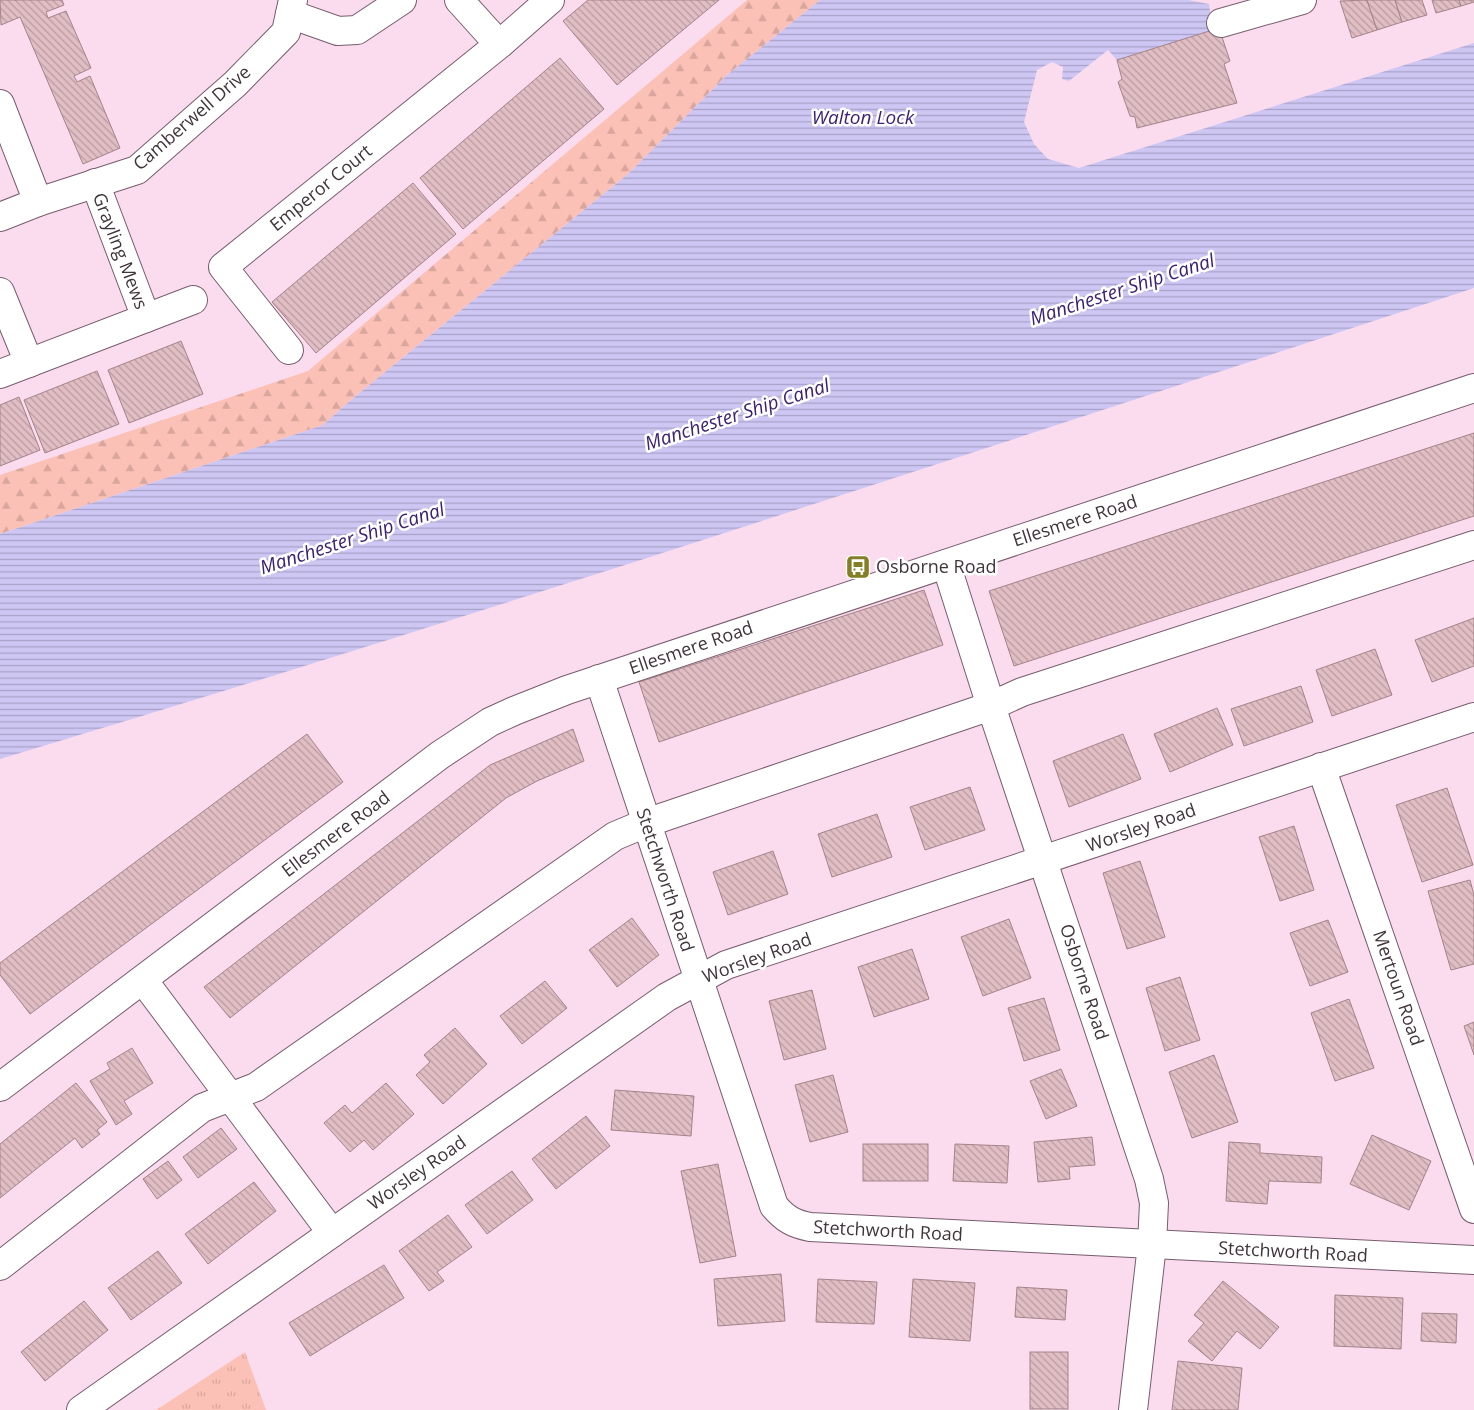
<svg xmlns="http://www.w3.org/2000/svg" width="1474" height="1410" viewBox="0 0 1474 1410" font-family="'Open Sans',sans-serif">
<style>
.forest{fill:url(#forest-firs)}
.park{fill:url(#park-tufts)}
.water{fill:url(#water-rules)}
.building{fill:url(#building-back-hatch);stroke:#a48389}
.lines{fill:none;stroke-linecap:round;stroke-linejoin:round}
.minor-casing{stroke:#775d6d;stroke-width:30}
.major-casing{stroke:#775d6d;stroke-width:30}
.minor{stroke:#fff;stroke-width:28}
.major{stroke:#fff;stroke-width:28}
.labels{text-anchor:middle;stroke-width:5;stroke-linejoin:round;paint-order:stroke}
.street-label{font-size:18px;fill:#41353c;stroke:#fff}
.poi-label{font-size:18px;fill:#41353c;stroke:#fff;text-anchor:start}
.water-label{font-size:19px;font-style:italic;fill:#3c2175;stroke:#fff}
</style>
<defs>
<pattern id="forest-firs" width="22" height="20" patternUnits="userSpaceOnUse" patternTransform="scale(1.25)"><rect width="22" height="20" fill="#fcc1b6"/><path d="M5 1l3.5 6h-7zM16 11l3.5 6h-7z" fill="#d9a69d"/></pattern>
<pattern id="park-tufts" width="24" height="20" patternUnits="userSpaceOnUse" patternTransform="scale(1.25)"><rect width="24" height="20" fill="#fcc1b6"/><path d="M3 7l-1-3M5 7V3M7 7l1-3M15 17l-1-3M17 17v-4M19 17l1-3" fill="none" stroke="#d9a69d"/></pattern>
<pattern id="water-rules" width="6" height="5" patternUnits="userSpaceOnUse" patternTransform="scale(1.25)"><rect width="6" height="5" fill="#cec7f4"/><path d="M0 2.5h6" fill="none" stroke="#a9a2c7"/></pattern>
<pattern id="building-back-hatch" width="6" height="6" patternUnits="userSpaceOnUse" patternTransform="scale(1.25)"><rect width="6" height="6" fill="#e1bec4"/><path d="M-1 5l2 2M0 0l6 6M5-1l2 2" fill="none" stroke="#b89ba0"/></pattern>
</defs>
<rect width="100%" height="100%" fill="#fadcee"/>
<path class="forest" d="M747 0H820L727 75 628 174 352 399 323 425 0 534V475L308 371Z"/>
<path class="park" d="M245 1352 266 1410H156Z"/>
<path class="water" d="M820 0H1188L1209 4 1210 11 1217 29 1117 60 1108 50 1069 81 1062 79 1063 67 1052 62 1037 70 1024 122 1034 144 1048 159 1079 168 1474 43V288C984 449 494 611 0 759V534L323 425 352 399 628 174 727 75Z"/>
<g class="building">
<path d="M0 0H62L64 5 46 12 48 18 66 11 91 68 74 76 77 82 90 76 120 148 83 164 20 17 1 25Z"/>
<path d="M588 0H719L617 85 563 21Z"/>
<path d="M1367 0 1377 30 1352 38 1340 1Z"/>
<path d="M1367 0H1395L1402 22 1377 30Z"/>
<path d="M1395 0H1422L1427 15 1402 22Z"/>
<path d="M1432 0H1459L1461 6 1436 13Z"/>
<path d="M1459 0H1474V2L1461 6Z"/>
<path d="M1219 28 1230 61 1224 64 1237 103 1137 128 1135 117 1130 116 1118 82 1122 79 1117 60Z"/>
<path d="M560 58 604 109 463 229 420 178Z"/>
<path d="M413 183 456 234 316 353 272 302Z"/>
<path d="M181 341 203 394 129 423 108 370Z"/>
<path d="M97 371 119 424 45 453 24 400Z"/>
<path d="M19 397 40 450 0 466V405Z"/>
<path d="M1474 433V516L1014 666 989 591Z"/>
<path d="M924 590 943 645 659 742 639 682Z"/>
<path d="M1474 618V666L1432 682 1415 640Z"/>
<path d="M1375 649 1392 695 1332 716 1316 670Z"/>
<path d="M1301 686 1313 722 1244 746 1231 709Z"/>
<path d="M1217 708 1233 745 1170 772 1154 734Z"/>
<path d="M573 729 584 761 537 781 506 798 230 1018 204 987 490 765Z"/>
<path d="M307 734 343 782 30 1014 0 975V963Z"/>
<path d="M1123 734 1141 779 1069 807 1053 761Z"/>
<path d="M970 787 985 830 925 850 910 807Z"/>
<path d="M1447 788 1473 865 1422 882 1396 805Z"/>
<path d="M877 814 892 857 832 877 818 834Z"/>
<path d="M1294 826 1314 890 1280 901 1259 837Z"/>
<path d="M773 851 788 894 728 915 713 872Z"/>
<path d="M1140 861 1165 937 1127 949 1103 873Z"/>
<path d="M1470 880 1474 895V964L1451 970 1428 891Z"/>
<path d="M632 918 659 955 617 987 589 950Z"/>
<path d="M1009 919 1031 978 983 996 961 937Z"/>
<path d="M1328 920 1348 972 1310 986 1290 933Z"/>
<path d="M912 949 929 999 874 1017 858 967Z"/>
<path d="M1180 977 1200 1040 1165 1051 1146 988Z"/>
<path d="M545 981 567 1008 522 1044 500 1016Z"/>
<path d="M812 990 826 1049 784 1060 769 1001Z"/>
<path d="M1044 998 1060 1050 1024 1061 1008 1008Z"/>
<path d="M1349 999 1374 1068 1335 1081 1311 1013Z"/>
<path d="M1474 1022V1055L1464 1026Z"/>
<path d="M455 1028 487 1064 443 1104 416 1075 430 1062 424 1055Z"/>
<path d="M132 1048 153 1083 124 1101 132 1114 116 1125 90 1081 110 1069 107 1063Z"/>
<path d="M1214 1055 1238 1122 1192 1138 1169 1072Z"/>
<path d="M1061 1069 1077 1106 1046 1119 1030 1081Z"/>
<path d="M833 1075 848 1132 810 1142 795 1085Z"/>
<path d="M76 1083 107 1122 97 1130 100 1134 82 1148 75 1138 0 1198V1144Z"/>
<path d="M386 1083 414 1114 373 1150 364 1140 350 1152 324 1123 345 1105 352 1113Z"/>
<path d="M615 1090 694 1096 691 1136 611 1130Z"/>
<path d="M586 1116 610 1146 556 1189 532 1159Z"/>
<path d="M221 1128 237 1149 198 1178 183 1157Z"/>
<path d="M1372 1135 1431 1161 1409 1210 1350 1184Z"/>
<path d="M1092 1137 1095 1165 1069 1167 1070 1179 1038 1182 1034 1142Z"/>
<path d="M1229 1142 1260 1144V1153L1322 1157 1321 1183 1269 1181 1267 1204 1226 1201Z"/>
<rect x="863" y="1144" width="65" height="37"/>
<path d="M955 1144 1009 1146 1007 1183 953 1181Z"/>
<path d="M168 1161 182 1180 157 1199 143 1179Z"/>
<path d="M718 1164 736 1256 700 1263 681 1171Z"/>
<path d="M512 1171 533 1200 487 1234 465 1205Z"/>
<path d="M254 1182 276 1211 208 1264 185 1234Z"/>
<path d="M448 1215 472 1247 437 1272 444 1281 429 1291 399 1251Z"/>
<path d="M158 1251 182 1283 131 1320 108 1288Z"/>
<path d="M384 1265 404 1298 310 1356 289 1323Z"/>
<path d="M781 1274 785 1321 718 1326 714 1279Z"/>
<path d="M818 1279 877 1282 874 1324 816 1322Z"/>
<path d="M913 1279 975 1283 970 1341 909 1337Z"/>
<path d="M1223 1281 1279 1327 1260 1349 1237 1331 1212 1361 1188 1341 1204 1323 1194 1315Z"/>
<path d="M1017 1287 1067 1290 1065 1320 1015 1317Z"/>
<path d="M1335 1295 1403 1298 1401 1349 1334 1346Z"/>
<path d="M84 1301 108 1330 45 1381 21 1352Z"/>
<path d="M1422 1313 1457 1314 1456 1343 1421 1341Z"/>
<rect x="1030" y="1352" width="38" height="57"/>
<path d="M1178 1361 1242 1368 1238 1410H1172Z"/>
</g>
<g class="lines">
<defs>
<g id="minor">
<path d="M459 0 496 41 501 43"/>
<path d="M290 14 338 31 357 30 402 0"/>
<path d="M1221 23 1302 0"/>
<path d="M0 104 38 202"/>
<path d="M95 183 146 318"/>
<path d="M0 217 38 202 137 170 235 84 286 32 293 0"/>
<path d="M0 292 29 363"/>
<path d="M289 350 223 267 501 43 550 0"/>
<path d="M0 374 193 300"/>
<path d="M946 564 991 706 1149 1179 1154 1203 1152 1245 1133 1410"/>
<path d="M599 679 774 1206C785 1219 794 1224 810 1227L1474 1260"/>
<path d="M1321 767 1474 1209"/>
<path d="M143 980 332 1233"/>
<path d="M0 1266 202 1108 256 1087 615 836 646 823 991 706 1022 692 1474 545"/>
<path d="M81 1410 667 997 726 965 1474 717"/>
</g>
<path id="major" d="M0 1087 440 755 490 722 514 711 567 690 1474 388"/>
</defs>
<use href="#minor" class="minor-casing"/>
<use href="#major" class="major-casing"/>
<use href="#minor" class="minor"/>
<use href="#major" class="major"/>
</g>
<defs>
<symbol id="bus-square" viewBox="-11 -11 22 22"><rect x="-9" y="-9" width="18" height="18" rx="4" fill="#847e25" stroke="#fff"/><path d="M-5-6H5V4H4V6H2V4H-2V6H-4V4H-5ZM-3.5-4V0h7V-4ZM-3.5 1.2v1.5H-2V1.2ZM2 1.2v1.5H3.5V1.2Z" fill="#fff"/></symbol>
</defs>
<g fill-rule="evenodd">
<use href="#bus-square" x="844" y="553" width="28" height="28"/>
</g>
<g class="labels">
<g class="street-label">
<text transform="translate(192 118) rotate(-41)" y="6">Camberwell Drive</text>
<text transform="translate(321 188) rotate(-39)" y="6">Emperor Court</text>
<text transform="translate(120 251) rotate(69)" y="6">Grayling Mews</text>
<text transform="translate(1075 521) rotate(-18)" y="6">Ellesmere Road</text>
<text transform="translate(691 648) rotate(-19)" y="6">Ellesmere Road</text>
<text transform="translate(1141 828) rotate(-19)" y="6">Worsley Road</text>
<text transform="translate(336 834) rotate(-37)" y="6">Ellesmere Road</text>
<text transform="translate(665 880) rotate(72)" y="6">Stetchworth Road</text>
<text transform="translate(757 958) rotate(-20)" y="6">Worsley Road</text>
<text transform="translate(1084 982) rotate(72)" y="6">Osborne Road</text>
<text transform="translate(1398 988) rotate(71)" y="6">Mertoun Road</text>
<text transform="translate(417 1173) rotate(-35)" y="6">Worsley Road</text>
<text transform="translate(888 1231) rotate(3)" y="6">Stetchworth Road</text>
<text transform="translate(1293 1252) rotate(3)" y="6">Stetchworth Road</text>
</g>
<g class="poi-label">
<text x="876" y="573">Osborne Road</text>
</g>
<g class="water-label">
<text x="863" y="124">Walton Lock</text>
<text transform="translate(1122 289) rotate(-18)" y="7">Manchester Ship Canal</text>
<text transform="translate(737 414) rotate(-18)" y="7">Manchester Ship Canal</text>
<text transform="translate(352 538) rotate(-18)" y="7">Manchester Ship Canal</text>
</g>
</g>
</svg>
